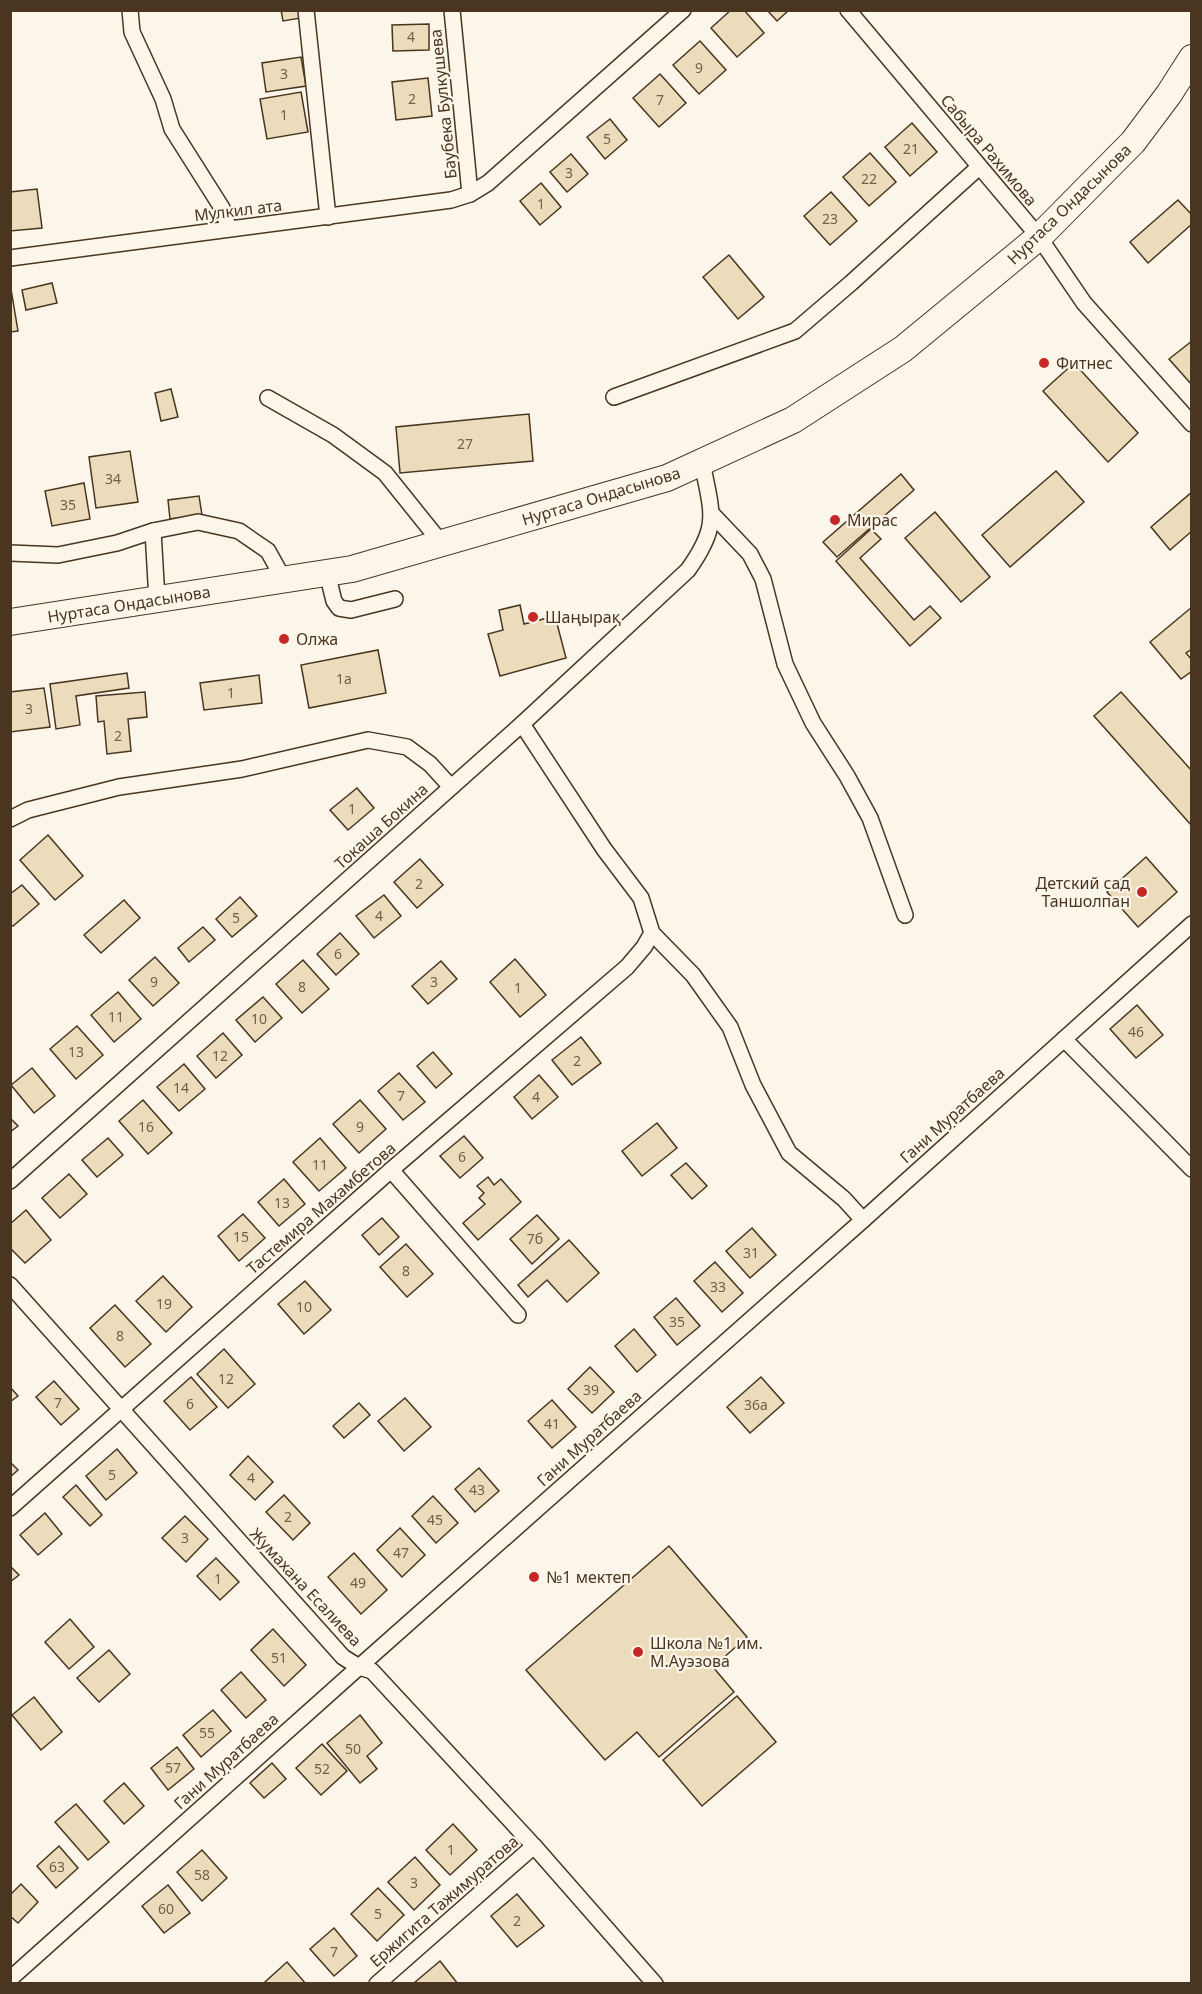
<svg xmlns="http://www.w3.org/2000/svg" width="1202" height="1994" viewBox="0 0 1202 1994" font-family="'Noto Sans',sans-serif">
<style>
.building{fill:#ecdcbc;stroke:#4a3520;stroke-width:1.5}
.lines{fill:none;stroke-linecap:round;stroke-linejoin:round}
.street-casing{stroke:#4a3520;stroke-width:18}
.primary-casing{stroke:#4a3520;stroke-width:28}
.street{stroke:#fbf6e9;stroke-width:15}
.primary{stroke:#fbf6e9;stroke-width:26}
.poi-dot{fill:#c62828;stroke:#fbf6e9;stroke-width:2}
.labels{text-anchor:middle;stroke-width:4.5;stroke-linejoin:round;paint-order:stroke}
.number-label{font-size:14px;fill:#725f47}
.street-label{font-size:16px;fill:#4a3520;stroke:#fbf6e9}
.poi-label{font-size:16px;fill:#4a3520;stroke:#fbf6e9;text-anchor:start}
</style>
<rect width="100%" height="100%" fill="#fbf6e9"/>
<g class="building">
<path d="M281 10H300L301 18 283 21Z"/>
<path d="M731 10H744L764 33 737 57 711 28Z"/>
<path d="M767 10H789L777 21Z"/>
<path d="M429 24V50L393 51 392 25Z"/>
<path d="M700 41 726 70 699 94 673 65Z"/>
<path d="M301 57 306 86 266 92 262 63Z"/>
<path d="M660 74 686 103 659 127 633 98Z"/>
<path d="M428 78 432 116 396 120 392 82Z"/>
<path d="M301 92 308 132 267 139 260 99Z"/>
<path d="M610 119 627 140 605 159 587 137Z"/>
<path d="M912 123 937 152 910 176 885 147Z"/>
<path d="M870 153 896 182 869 206 843 177Z"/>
<path d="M571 154 588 174 567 192 550 172Z"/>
<path d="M541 183 561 207 540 225 520 201Z"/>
<path d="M37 189 42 228 10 231V192Z"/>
<path d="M831 192 857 221 830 245 804 216Z"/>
<path d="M1178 200 1192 215V224L1148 263 1130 242Z"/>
<path d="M729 255 764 297 738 319 703 277Z"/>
<path d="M52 283 57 303 26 310 22 290Z"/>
<path d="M11 289 18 331 10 332V289Z"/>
<path d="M1192 341V385L1169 359Z"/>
<path d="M1074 363 1138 433 1108 462 1043 391Z"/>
<path d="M171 389 178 417 161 421 155 393Z"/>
<path d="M529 414 533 461 400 473 396 427Z"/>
<path d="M130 451 138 502 96 508 89 457Z"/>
<path d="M1056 471 1084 502 1010 567 982 535Z"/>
<path d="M901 474 914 490 837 557 823 542Z"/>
<path d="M84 483 90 519 52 526 45 491Z"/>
<path d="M1192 492V531L1170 550 1151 527Z"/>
<path d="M199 496 202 515 170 519 168 500Z"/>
<path d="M935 512 990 577 961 602 905 538Z"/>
<path d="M871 529 881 539 860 558 914 620 930 606 941 618 910 646 836 561Z"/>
<path d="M520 605 524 624 555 616 566 658 500 676 488 634 503 630 499 610Z"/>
<path d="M1192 607V649L1186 653 1192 660V671L1181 679 1150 642Z"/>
<path d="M378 650 386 693 309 708 301 665Z"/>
<path d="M127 673 129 688 76 696 80 725 56 729 50 684Z"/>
<path d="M259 675 262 703 204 710 200 683Z"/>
<path d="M44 688 50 727 10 732V692Z"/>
<path d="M145 692 147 717 128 719 131 751 107 754 104 721 98 722 96 696Z"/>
<path d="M1121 692 1192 771V826L1094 716Z"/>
<path d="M357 788 374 808 348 830 330 810Z"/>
<path d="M48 835 83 876 55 900 20 860Z"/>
<path d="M1146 857 1177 892 1138 927 1107 892Z"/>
<path d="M420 859 443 885 417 908 394 882Z"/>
<path d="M22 885 39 904 13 926 10 924V894Z"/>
<path d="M384 895 401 916 374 938 356 916Z"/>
<path d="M240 897 257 916 232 937 216 919Z"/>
<path d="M124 900 140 918 101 953 84 935Z"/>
<path d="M203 927 215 940 189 962 178 948Z"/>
<path d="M340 933 359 954 336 975 317 954Z"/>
<path d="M155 957 179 983 153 1006 129 980Z"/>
<path d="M515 959 546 995 520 1017 490 982Z"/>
<path d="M303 960 329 989 302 1013 276 984Z"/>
<path d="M441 961 457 979 428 1004 412 986Z"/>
<path d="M118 992 141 1019 114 1042 91 1015Z"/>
<path d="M263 997 282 1018 255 1042 236 1020Z"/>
<path d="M1137 1005 1163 1035 1136 1058 1110 1029Z"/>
<path d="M77 1026 103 1055 76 1079 50 1049Z"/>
<path d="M223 1033 242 1055 216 1078 197 1056Z"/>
<path d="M581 1037 601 1063 572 1085 552 1060Z"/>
<path d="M433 1052 452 1074 436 1088 417 1066Z"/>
<path d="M184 1064 205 1089 179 1111 157 1087Z"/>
<path d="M32 1068 55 1096 34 1113 11 1085Z"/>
<path d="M399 1073 425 1102 403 1120 378 1091Z"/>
<path d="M539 1075 558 1097 532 1119 514 1097Z"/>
<path d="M143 1100 172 1133 148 1154 119 1121Z"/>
<path d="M360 1100 386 1129 359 1153 333 1124Z"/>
<path d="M10 1118 18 1126 10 1132Z"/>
<path d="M657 1123 677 1148 642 1176 622 1151Z"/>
<path d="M464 1136 483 1158 460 1178 440 1156Z"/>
<path d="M108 1138 123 1155 97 1177 82 1160Z"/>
<path d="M320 1138 346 1168 319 1191 293 1162Z"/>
<path d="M686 1163 707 1186 692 1199 671 1175Z"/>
<path d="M69 1174 87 1194 60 1218 42 1198Z"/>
<path d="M488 1177 494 1185 501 1179 521 1202 478 1240 463 1223 485 1204 479 1198 484 1193 477 1186Z"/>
<path d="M284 1179 305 1204 279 1226 258 1202Z"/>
<path d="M26 1210 51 1240 25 1263 10 1248V1224Z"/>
<path d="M243 1214 265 1238 239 1261 218 1236Z"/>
<path d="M537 1215 559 1239 532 1264 510 1239Z"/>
<path d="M382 1218 399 1237 379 1255 362 1235Z"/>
<path d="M752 1228 776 1255 750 1278 726 1251Z"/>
<path d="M569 1240 599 1273 567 1302 547 1280 528 1297 518 1285Z"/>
<path d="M406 1244 433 1274 407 1297 380 1267Z"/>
<path d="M715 1262 743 1293 722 1312 694 1281Z"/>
<path d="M163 1276 192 1307 166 1332 136 1301Z"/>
<path d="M305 1281 331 1310 304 1334 278 1304Z"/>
<path d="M676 1298 700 1326 677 1345 654 1317Z"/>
<path d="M115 1305 151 1344 125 1367 90 1328Z"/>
<path d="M634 1329 656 1355 637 1372 615 1346Z"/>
<path d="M224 1349 255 1384 228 1408 197 1374Z"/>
<path d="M590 1367 614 1392 592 1413 568 1389Z"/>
<path d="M191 1377 217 1407 190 1430 164 1401Z"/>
<path d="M761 1377 784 1403 750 1433 727 1407Z"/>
<path d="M54 1381 79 1409 61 1425 36 1397Z"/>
<path d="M10 1387 18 1396 10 1402Z"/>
<path d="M405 1398 431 1427 404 1451 378 1421Z"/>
<path d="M552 1400 576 1427 552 1448 528 1421Z"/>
<path d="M359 1403 370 1415 344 1438 333 1426Z"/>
<path d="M117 1449 137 1473 106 1500 86 1476Z"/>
<path d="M248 1456 273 1482 255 1500 230 1475Z"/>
<path d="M10 1462 18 1470 10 1477Z"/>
<path d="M479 1468 499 1491 475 1512 455 1489Z"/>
<path d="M76 1485 102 1515 90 1526 63 1497Z"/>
<path d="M284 1495 310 1523 293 1540 266 1512Z"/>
<path d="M433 1496 458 1523 436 1543 412 1516Z"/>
<path d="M45 1513 62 1534 38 1555 20 1535Z"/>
<path d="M185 1516 208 1539 186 1562 162 1538Z"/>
<path d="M400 1528 425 1555 402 1577 377 1550Z"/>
<path d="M669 1546 747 1637 713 1667 734 1692 659 1757 637 1732 605 1760 526 1670Z"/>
<path d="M354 1553 387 1590 361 1614 328 1577Z"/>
<path d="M216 1558 239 1582 220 1600 197 1576Z"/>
<path d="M10 1566 19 1575 10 1582Z"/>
<path d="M70 1619 94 1647 69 1669 45 1642Z"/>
<path d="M273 1629 306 1665 284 1686 251 1650Z"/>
<path d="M109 1650 130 1674 99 1702 77 1678Z"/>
<path d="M241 1672 266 1700 246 1718 221 1690Z"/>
<path d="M737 1696 776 1742 702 1806 663 1760Z"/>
<path d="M34 1697 62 1732 41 1750 12 1715Z"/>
<path d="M213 1710 231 1731 201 1757 183 1735Z"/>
<path d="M360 1715 382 1743 367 1756 377 1769 360 1783 327 1743Z"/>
<path d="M322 1744 347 1771 321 1795 296 1768Z"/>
<path d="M177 1747 194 1769 168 1790 151 1768Z"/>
<path d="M272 1763 286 1779 264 1798 250 1783Z"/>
<path d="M124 1783 144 1806 124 1824 104 1801Z"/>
<path d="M76 1804 109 1842 88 1860 55 1822Z"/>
<path d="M453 1824 477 1850 450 1875 426 1850Z"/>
<path d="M59 1846 78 1868 56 1888 37 1866Z"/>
<path d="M202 1850 227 1878 202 1901 177 1872Z"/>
<path d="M415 1857 440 1885 414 1910 388 1882Z"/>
<path d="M21 1884 38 1902 18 1923 10 1916V1895Z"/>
<path d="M168 1885 190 1913 164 1933 142 1906Z"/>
<path d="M378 1888 404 1915 377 1941 351 1914Z"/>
<path d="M517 1894 544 1926 517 1947 491 1916Z"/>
<path d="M334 1928 357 1956 334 1976 310 1949Z"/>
<path d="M440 1961 458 1984H415L414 1983Z"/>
<path d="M287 1962 306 1984H266L265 1982Z"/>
</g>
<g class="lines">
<defs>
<g id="street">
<path d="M130 10 132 32 163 99 172 129 222 208 229 229"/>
<path d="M306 10 328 217"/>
<path d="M452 10 470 194"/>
<path d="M848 10 1039 237 1084 303 1192 424"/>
<path d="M10 258 451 200 470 194 488 183 683 10"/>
<path d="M614 397 795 331 851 283 979 167"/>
<path d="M268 398 333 435 385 473 442 544"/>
<path d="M712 514 750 554 763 579 785 664 813 723 847 776 870 818 905 915"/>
<path d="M153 531 198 522 239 531 268 551 284 580"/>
<path d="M10 553 58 555 117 543 153 531 157 600"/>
<path d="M327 573 334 601 339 608 351 610 395 599"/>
<path d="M522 724 604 849 641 898 652 933 693 975 730 1027 753 1085 789 1153 844 1199 863 1220"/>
<path d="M10 819 28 810 119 787 242 769 368 740 407 747 430 764 451 787"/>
<path d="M1064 1039 1192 1169"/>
<path d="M391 1170 518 1315"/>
<path d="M10 1181 522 724 688 570C720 525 712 514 702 462"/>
<path d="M10 1285 343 1657 359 1667 372 1671 534 1846 655 1984"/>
<path d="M10 1508 391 1170 627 967 644 947 652 933"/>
<path d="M10 1979 359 1667 863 1220 1192 924"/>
<path d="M377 1984 534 1846"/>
</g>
<path id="primary" d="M10 622 352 569 667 478 793 420 903 349 1039 237 1133 142 1169 94 1192 58"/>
</defs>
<use href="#street" class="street-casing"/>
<use href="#primary" class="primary-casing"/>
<use href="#street" class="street"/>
<use href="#primary" class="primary"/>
</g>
<g class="poi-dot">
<circle cx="1044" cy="363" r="6"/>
<circle cx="835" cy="520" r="6"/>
<circle cx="533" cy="617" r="6"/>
<circle cx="284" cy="639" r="6"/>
<circle cx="1142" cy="892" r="6"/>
<circle cx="534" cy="1577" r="6"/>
<circle cx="638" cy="1652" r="6"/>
</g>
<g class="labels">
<g class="number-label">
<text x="411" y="42">4</text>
<text x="699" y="73">9</text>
<text x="284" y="79">3</text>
<text x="412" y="104">2</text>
<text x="660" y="105">7</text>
<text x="284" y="120">1</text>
<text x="607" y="144">5</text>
<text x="911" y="154">21</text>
<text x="569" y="178">3</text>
<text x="869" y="184">22</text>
<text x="541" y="209">1</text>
<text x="830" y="224">23</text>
<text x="465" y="449">27</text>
<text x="113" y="484">34</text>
<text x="68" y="510">35</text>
<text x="344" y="684">1а</text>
<text x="231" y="698">1</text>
<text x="29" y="714">3</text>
<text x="118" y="741">2</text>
<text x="352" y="814">1</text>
<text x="419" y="889">2</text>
<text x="379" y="921">4</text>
<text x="236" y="923">5</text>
<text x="338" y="959">6</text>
<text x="154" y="987">9</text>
<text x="434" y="987">3</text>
<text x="302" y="992">8</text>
<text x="518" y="993">1</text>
<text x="116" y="1022">11</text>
<text x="259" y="1024">10</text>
<text x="1136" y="1037">46</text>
<text x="76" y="1057">13</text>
<text x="220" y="1061">12</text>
<text x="577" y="1066">2</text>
<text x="181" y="1093">14</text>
<text x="401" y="1101">7</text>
<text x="536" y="1102">4</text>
<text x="146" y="1132">16</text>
<text x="360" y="1132">9</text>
<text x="462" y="1162">6</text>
<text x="320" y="1170">11</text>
<text x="282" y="1208">13</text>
<text x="241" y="1242">15</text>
<text x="535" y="1244">7б</text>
<text x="751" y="1258">31</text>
<text x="406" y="1276">8</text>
<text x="718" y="1292">33</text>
<text x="164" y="1309">19</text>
<text x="304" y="1312">10</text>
<text x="677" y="1327">35</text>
<text x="120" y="1341">8</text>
<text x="226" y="1384">12</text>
<text x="591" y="1395">39</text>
<text x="58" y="1408">7</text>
<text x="190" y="1409">6</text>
<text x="756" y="1410">36а</text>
<text x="552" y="1429">41</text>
<text x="112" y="1480">5</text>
<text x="251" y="1483">4</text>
<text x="477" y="1495">43</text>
<text x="288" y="1522">2</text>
<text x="435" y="1525">45</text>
<text x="185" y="1543">3</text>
<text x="401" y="1558">47</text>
<text x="218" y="1584">1</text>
<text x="358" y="1588">49</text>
<text x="279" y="1663">51</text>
<text x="207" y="1738">55</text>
<text x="353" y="1754">50</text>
<text x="173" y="1773">57</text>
<text x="322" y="1774">52</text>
<text x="451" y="1855">1</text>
<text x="57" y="1872">63</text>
<text x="202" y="1880">58</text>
<text x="414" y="1888">3</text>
<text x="166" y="1914">60</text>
<text x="378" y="1919">5</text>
<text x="517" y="1926">2</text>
<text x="334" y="1957">7</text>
</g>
<g class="street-label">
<text transform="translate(443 104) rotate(-96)" y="6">Баубека Булкушева</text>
<text transform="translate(989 150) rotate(50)" y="6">Сабыра Рахимова</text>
<text transform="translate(1069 204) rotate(-44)" y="6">Нуртаса Ондасынова</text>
<text transform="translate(238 210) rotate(-7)" y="6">Мулкил ата</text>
<text transform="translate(601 496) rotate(-17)" y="6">Нуртаса Ондасынова</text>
<text transform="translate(129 604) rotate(-9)" y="6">Нуртаса Ондасынова</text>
<text transform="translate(381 826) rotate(-42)" y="6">Токаша Бокина</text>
<text transform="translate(952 1115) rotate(-42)" y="6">Гани Муратбаева</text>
<text transform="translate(321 1208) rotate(-41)" y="6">Тастемира Махамбетова</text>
<text transform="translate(589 1438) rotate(-42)" y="6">Гани Муратбаева</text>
<text transform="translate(306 1587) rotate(47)" y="6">Жумахана Есалиева</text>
<text transform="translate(226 1761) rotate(-42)" y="6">Гани Муратбаева</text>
<text transform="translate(444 1901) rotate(-41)" y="6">Ержигита Тажимуратова</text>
</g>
<g class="poi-label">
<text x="1056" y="369">Фитнес</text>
<text x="847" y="526">Мирас</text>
<text x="545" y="623">Шаңырақ</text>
<text x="296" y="645">Олжа</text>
<text x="1130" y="889" text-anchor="end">Детский сад<tspan x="1130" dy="18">Таншолпан</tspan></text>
<text x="546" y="1583">№1 мектеп</text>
<text x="650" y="1649">Школа №1 им.<tspan x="650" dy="18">М.Ауэзова</tspan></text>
</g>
</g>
<rect width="1202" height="1994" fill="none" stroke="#4a3520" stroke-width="24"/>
</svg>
